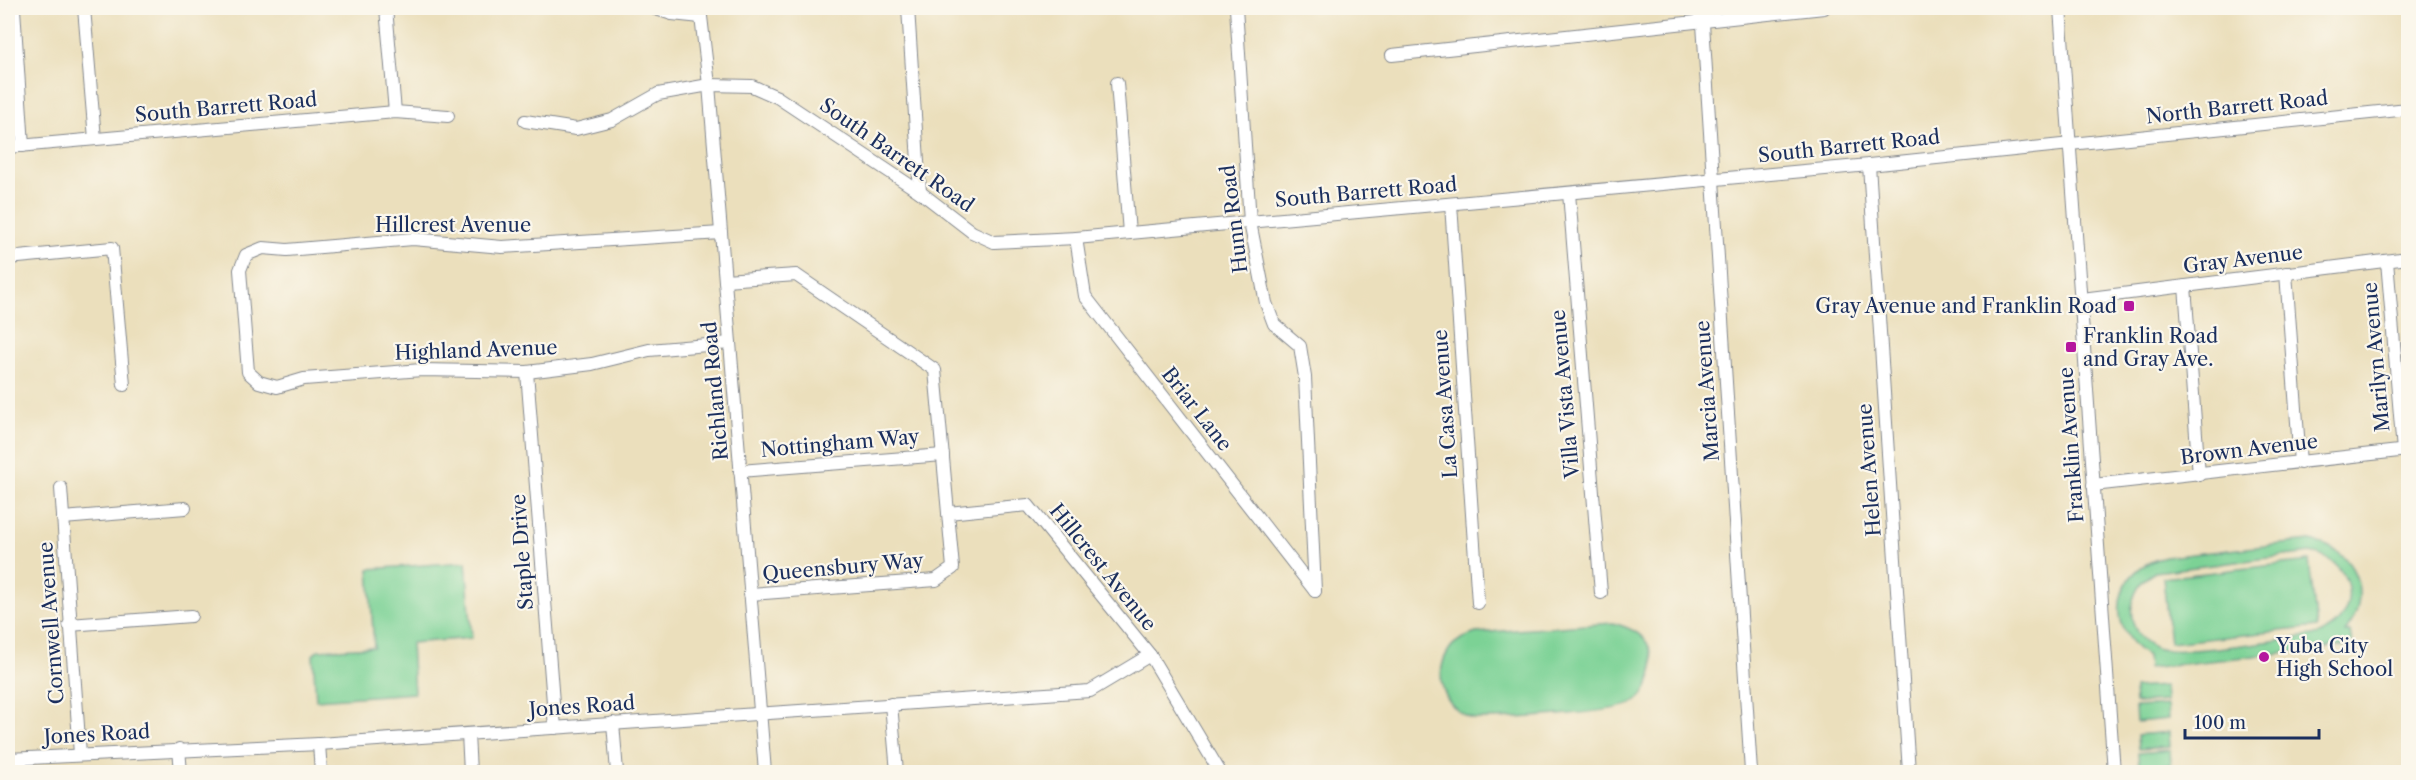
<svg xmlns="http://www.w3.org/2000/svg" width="2416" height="780" viewBox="0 0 2416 780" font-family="'Libre Caslon Text',serif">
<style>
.green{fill:#7cd295;stroke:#4c807a;stroke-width:1.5;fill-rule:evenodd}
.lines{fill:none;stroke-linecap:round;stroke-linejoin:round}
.minor-casing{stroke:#83878d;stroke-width:14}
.minor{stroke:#fff;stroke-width:12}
.poi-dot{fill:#b5179e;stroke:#fbf7ec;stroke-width:2}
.labels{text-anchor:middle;stroke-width:4.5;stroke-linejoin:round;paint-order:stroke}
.street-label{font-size:20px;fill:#1b2f5e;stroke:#fbf7ec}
.poi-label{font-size:20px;fill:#1b2f5e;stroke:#fbf7ec;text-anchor:start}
</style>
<rect width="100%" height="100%" fill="#fbf7ec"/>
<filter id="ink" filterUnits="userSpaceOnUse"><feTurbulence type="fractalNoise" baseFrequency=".0167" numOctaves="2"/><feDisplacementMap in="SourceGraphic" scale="12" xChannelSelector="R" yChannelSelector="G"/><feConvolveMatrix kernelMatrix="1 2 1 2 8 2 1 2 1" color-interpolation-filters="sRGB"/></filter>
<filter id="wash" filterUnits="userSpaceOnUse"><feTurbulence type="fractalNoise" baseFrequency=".008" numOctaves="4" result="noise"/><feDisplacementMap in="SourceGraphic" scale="24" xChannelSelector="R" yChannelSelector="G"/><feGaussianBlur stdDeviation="1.35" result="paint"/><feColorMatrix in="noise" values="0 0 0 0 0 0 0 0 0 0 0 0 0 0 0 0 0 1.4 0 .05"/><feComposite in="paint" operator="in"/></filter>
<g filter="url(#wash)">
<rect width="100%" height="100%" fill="#ebdfbc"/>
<g class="green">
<path d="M2310 541C2356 548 2374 596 2345 632H2350L2352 645 2148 668 2147 656C2103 627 2114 567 2166 557ZM2310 553C2360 560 2362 626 2312 636 2282 639 2178 657 2156 648 2122 634 2125 588 2155 572Z"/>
<path d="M2309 561 2317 627 2170 643 2163 578Z"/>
<path d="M466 562 472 638 411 643 414 693 316 700 313 655 318 650 374 647 369 569Z"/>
<path d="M1613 623C1631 628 1649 635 1652 657 1654 674 1649 692 1635 702 1617 714 1502 719 1474 719 1443 710 1431 673 1451 647 1457 640 1467 636 1476 633Z"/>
<path d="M2165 686 2166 701 2135 703 2134 688Z"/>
<path d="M2167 705 2168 719 2136 722 2135 707Z"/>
<path d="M2169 732 2170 747 2138 749 2137 735Z"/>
<path d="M2170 750 2171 765 2139 767 2138 753Z"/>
</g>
</g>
<g filter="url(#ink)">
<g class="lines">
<defs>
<g id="minor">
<path d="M8 8 14 9 23 146"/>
<path d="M84 8 95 139"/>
<path d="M386 8 395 112"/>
<path d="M653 8 672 14 701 17"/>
<path d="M700 8 709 85 765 772"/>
<path d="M908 8 920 192"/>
<path d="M1236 8 1250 222 1266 303 1274 324 1300 346 1305 377 1315 591"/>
<path d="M1702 8 1751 772"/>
<path d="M2060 8 2114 772"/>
<path d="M1392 55 1824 8"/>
<path d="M1117 83 1129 233"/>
<path d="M525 121 576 129 612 120 658 94 709 85 752 86 777 97 920 192 972 232 994 242 1076 238 1869 165 2408 109"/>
<path d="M8 147 395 112 448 116"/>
<path d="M1869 165 1909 772"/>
<path d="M1569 193 1601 593"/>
<path d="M1451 204 1478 603"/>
<path d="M721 233 502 247 413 239 287 250 263 248 246 255 240 270 248 372 259 382 277 387 304 379 422 370 527 372 592 364 649 350 730 343"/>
<path d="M1076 238 1085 296 1315 591"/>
<path d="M8 258 112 248 124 385"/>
<path d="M2387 261 2403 451"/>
<path d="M2286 273 2300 463"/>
<path d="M725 280 796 275 935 370 953 568 936 580 750 594"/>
<path d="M2185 286 2199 475"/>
<path d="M2082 299 2408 258"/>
<path d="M527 372 555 728"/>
<path d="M740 471 943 455"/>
<path d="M2093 485 2408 450"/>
<path d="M61 488 80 754"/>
<path d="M948 513 1028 505 1150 655 1220 772"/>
<path d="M63 518 185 508"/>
<path d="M69 625 191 616"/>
<path d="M891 704 897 772"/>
<path d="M613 723 617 772"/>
<path d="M468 734 470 772"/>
<path d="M319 744 321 772"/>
<path d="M179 749 181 772"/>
<path d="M8 759 319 744 1090 691 1150 655"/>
</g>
</defs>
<use href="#minor" class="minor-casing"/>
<use href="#minor" class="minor"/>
</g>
</g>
<g class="poi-dot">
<rect x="2123" y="300" width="12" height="12" rx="3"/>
<rect x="2065" y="341" width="12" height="12" rx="3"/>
<circle cx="2264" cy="657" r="6"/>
</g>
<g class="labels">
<g class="street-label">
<text transform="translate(226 107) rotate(-5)" y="7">South Barrett Road</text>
<text transform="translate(2237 107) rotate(-6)" y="7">North Barrett Road</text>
<text transform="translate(1849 146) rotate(-6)" y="7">South Barrett Road</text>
<text transform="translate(897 155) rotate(35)" y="7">South Barrett Road</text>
<text transform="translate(1366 192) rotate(-5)" y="7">South Barrett Road</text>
<text transform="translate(1234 219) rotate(-97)" y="7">Hunn Road</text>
<text x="453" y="232">Hillcrest Avenue</text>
<text transform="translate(2243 259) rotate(-7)" y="7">Gray Avenue</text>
<text transform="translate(476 350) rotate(-2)" y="7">Highland Avenue</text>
<text transform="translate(2376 357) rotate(-95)" y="7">Marilyn Avenue</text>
<text transform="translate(715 391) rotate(-95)" y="7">Richland Road</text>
<text transform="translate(1707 391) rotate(-94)" y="7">Marcia Avenue</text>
<text transform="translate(1565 394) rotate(-95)" y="7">Villa Vista Avenue</text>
<text transform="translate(1445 404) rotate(-94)" y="7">La Casa Avenue</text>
<text transform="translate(1197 409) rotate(52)" y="7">Briar Lane</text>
<text transform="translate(840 443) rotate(-5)" y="7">Nottingham Way</text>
<text transform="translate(2071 445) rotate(-94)" y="7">Franklin Avenue</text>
<text transform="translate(2249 449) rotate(-7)" y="7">Brown Avenue</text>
<text transform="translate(1869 470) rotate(-94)" y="7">Helen Avenue</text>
<text transform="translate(522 552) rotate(-94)" y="7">Staple Drive</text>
<text transform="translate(843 567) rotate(-5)" y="7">Queensbury Way</text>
<text transform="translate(1103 567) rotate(51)" y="7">Hillcrest Avenue</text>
<text transform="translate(51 623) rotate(-94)" y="7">Cornwell Avenue</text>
<text transform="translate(582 706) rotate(-4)" y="7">Jones Road</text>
<text transform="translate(97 734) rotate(-3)" y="7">Jones Road</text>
</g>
<g class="poi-label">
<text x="2117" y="313" text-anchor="end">Gray Avenue and Franklin Road</text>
<text x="2083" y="343">Franklin Road<tspan x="2083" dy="23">and Gray Ave.</tspan></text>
<text x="2276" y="653">Yuba City<tspan x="2276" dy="23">High School</tspan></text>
</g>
</g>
<rect width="2416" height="780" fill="none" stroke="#fbf7ec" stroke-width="30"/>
<path d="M2185 729v9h134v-9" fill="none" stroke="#1b2f5e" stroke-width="3"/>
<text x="2194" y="729" font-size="18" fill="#1b2f5e" stroke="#fbf7ec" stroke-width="4.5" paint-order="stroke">100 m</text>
</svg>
